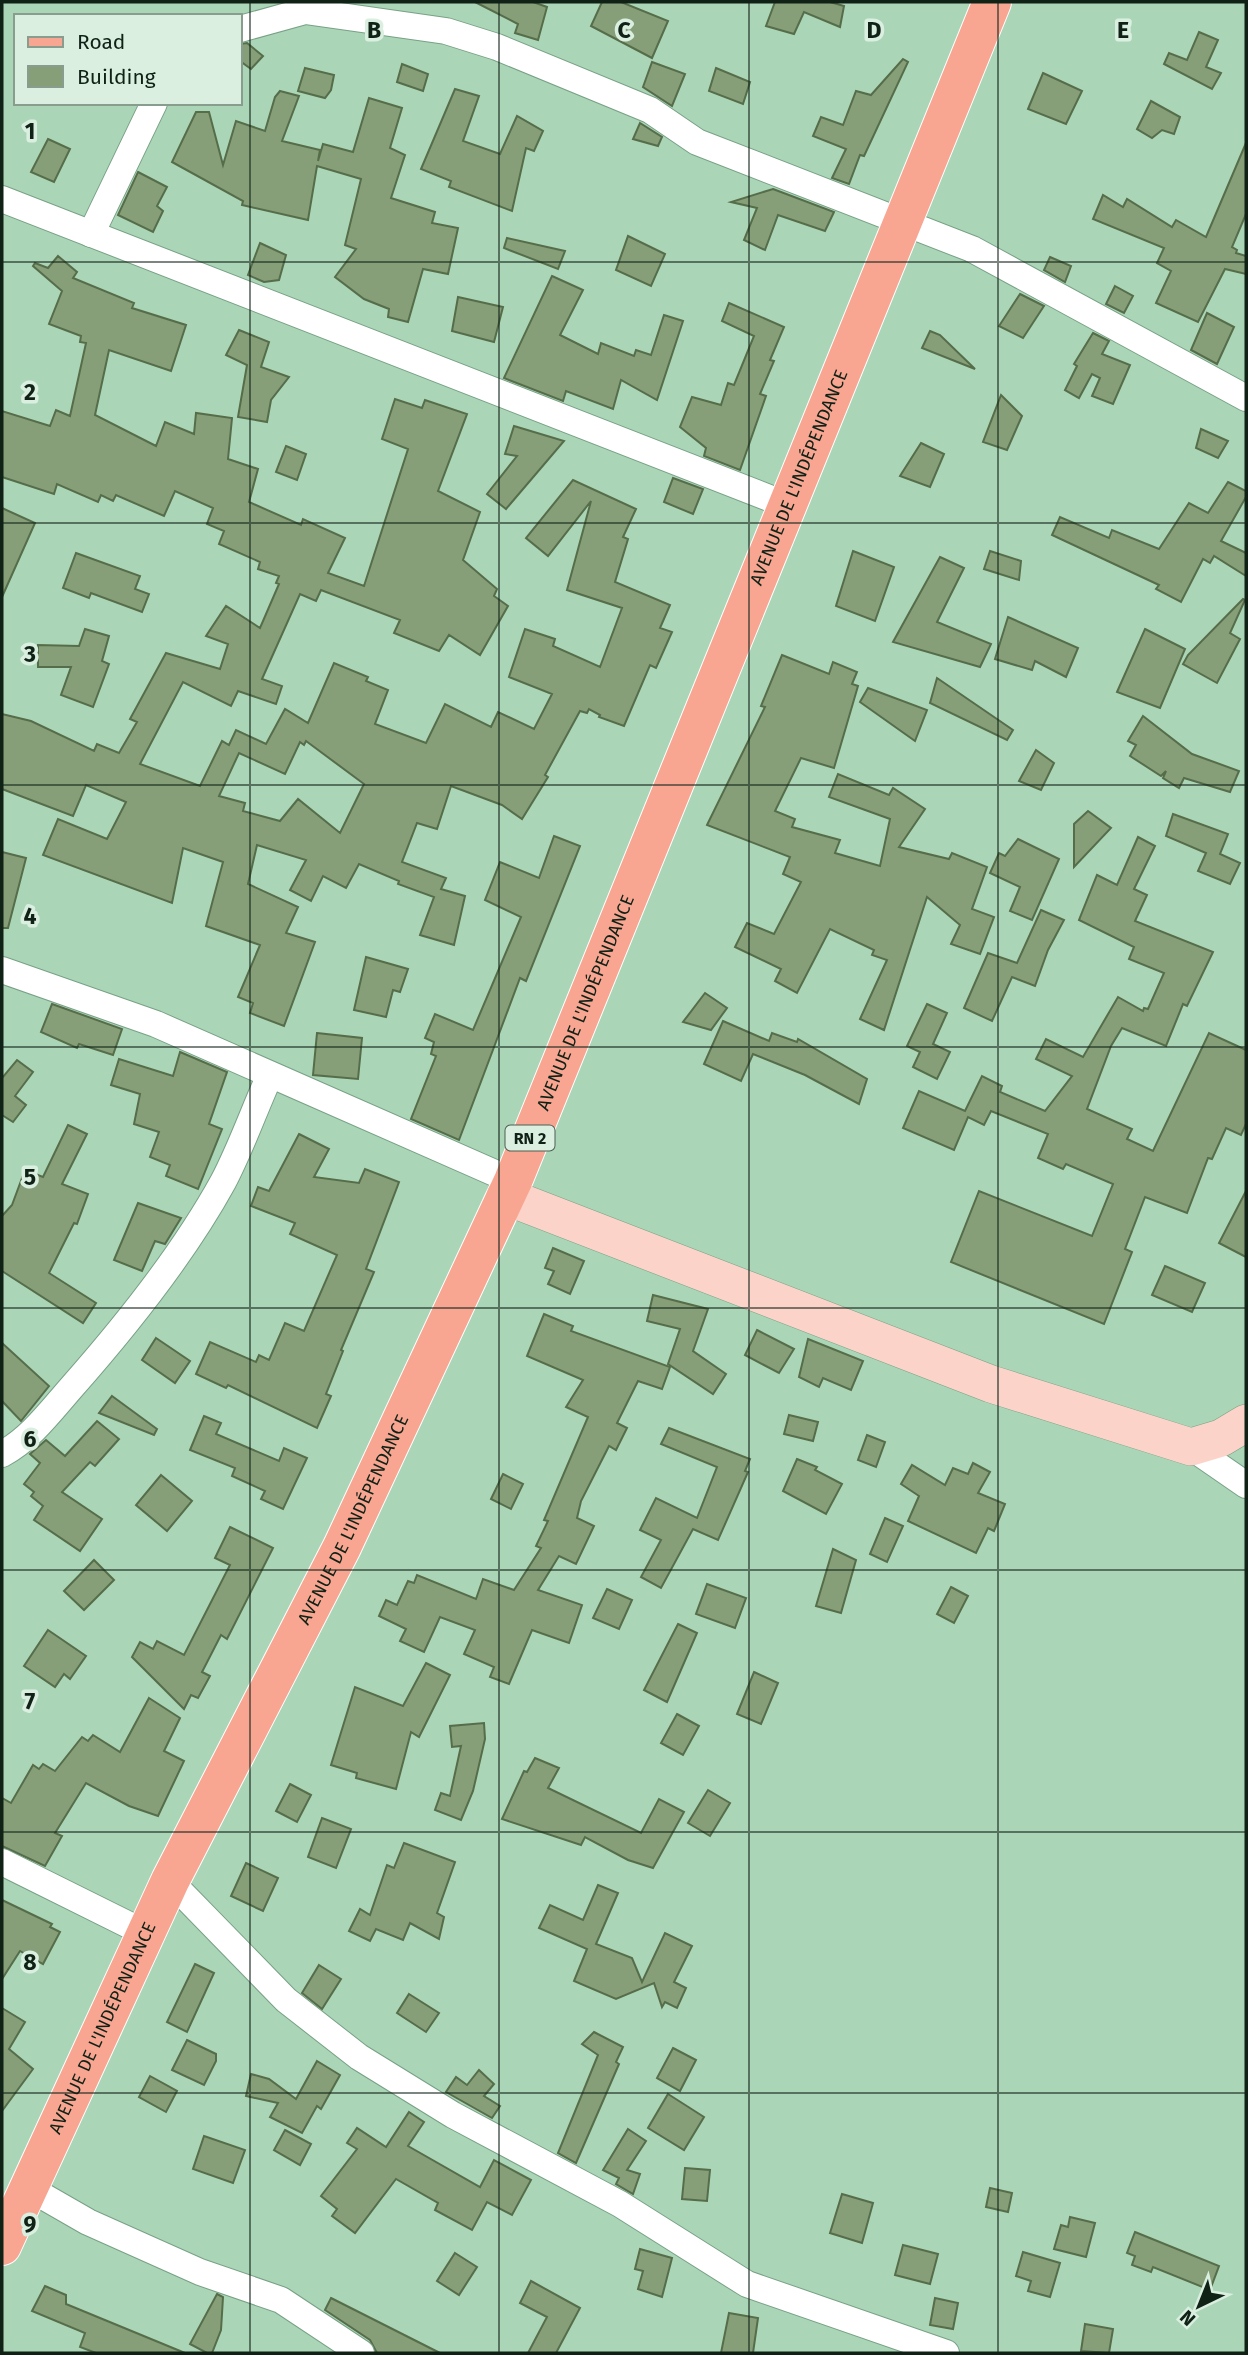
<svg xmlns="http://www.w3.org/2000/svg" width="1248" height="2355" viewBox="0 0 1248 2355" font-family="'Fira Sans',sans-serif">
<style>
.building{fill:#869f79;stroke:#566d49;stroke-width:2;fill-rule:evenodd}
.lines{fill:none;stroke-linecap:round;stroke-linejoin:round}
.street-casing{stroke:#78a185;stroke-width:28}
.secondary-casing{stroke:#78a185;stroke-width:38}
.primary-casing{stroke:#fff;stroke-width:40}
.street{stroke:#fff;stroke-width:26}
.secondary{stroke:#fcd3c9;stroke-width:37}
.primary{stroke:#f8a692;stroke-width:38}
.grid{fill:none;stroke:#102116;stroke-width:2;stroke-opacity:0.55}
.labels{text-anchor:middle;stroke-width:7;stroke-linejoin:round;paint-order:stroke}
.shield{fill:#daefe0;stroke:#4d5f53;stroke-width:2}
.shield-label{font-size:16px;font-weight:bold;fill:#102116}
.street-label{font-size:18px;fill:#102116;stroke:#daefe0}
.grid-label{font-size:23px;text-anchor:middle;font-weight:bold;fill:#102116;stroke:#daefe0;stroke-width:7;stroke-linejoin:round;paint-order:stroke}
</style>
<rect width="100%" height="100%" fill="#aad5b7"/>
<g class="building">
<path d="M475 2H533L547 7 538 40 515 33 518 24Z"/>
<path d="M602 2H621L668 21 652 58 591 26Z"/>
<path d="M775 2H830L844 6 840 27 804 12 794 34 766 26Z"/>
<path d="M1199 32 1218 40 1206 67 1221 73 1212 89 1164 64 1169 53 1187 60Z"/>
<path d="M247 43 263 56 251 69 240 61V44Z"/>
<path d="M903 59 908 62 864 156 860 155 849 184 832 178 846 149 813 136 821 117 843 125 856 91 871 95Z"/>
<path d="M652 62 685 74 672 106 643 87Z"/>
<path d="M402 64 428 74 423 91 397 82Z"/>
<path d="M305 68 334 75 331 90 325 98 298 91Z"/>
<path d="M716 68 750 82 743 104 709 91Z"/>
<path d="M1043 73 1082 91 1066 124 1028 109Z"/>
<path d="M455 89 479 96 463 141 500 154 517 116 543 131 534 151 526 148 512 211 449 187 451 181 421 169Z"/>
<path d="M280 91 299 96 282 141 320 150 318 161 323 144 353 152 369 98 402 108 390 148 405 155 391 198 435 212 432 223 458 228 448 274 423 269 408 322 388 317 389 309 364 299 335 277 356 249 345 245 361 179 317 166 308 220 242 205 243 201 172 162 196 112H209L223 165 236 121 265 131 275 97Z"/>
<path d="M1151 101 1180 117 1174 134 1162 130 1152 138 1137 129Z"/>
<path d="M640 123 662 137 658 146 633 139Z"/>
<path d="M48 139 70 149 54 182 31 172Z"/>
<path d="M1246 143V214L1232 247 1237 250 1236 253 1246 256V274L1225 269 1198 322 1156 303 1171 271 1157 263 1164 248 1093 219 1103 195 1123 207 1127 199 1172 227 1176 220 1206 237Z"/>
<path d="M138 172 167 187 157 206 163 211 153 232 118 215Z"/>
<path d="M773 189 834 212 825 231 778 215 765 250 744 240 757 208 731 202Z"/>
<path d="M628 236 665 254 651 286 616 270Z"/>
<path d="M507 238 565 251 558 269 504 248Z"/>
<path d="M260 243 286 255 279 280 264 282 248 275Z"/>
<path d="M58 256 77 272 73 278 134 303 132 308 186 325 171 371 109 350 95 415 156 446 165 422 194 434 196 413 232 418 228 459 258 469 249 502 301 525 303 519 345 538 328 573 364 586 408 449 382 439 395 399 422 408 425 400 467 414 438 491 480 512 463 560 497 589 494 596 508 606 480 655 449 635 439 651 394 633 400 620 321 590 316 601 300 594 262 679 282 686 276 704 238 691 231 706 183 682 140 764 200 786 222 741 229 745 236 730 266 744 285 709 308 723 334 663 368 677 366 681 388 690 375 724 426 743 445 704 491 727 498 712 534 729 552 694 509 677 525 629 555 639 553 646 600 667 622 608 567 590 591 501 548 556 526 538 573 480 636 509 623 537 628 539 615 582 670 605 660 628 672 632 656 668 650 665 624 726 599 717 600 715 589 709 587 713 580 711 545 775 548 777 522 819 502 805 451 786 437 829 417 823 402 862 446 878 441 889 465 896 454 945 420 935 434 897 398 884 399 881 359 864 346 888 323 876 311 901 290 890 306 860 257 845 248 884 298 907 286 933 315 942 284 1026 250 1013 253 1003 238 997 260 945 206 926 223 862 183 848 172 903 43 855 58 819 107 839 126 802 86 785 73 816 2 789V714L31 721 94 751 97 744 119 753 137 722 130 719 166 653 220 669 228 644 206 636 226 606 260 628 279 584 276 583 279 576 258 569 260 562 219 544 224 531 207 524 213 508 175 491 164 516 116 495 113 501 101 495 98 502 57 484 54 494 2 477V411L50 426 56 410 70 416 86 343 80 342 81 336 49 324 62 291 33 266 35 263 48 268ZM306 741 364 784 340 833 298 799 280 821 243 811 245 803 219 796 239 753 285 774 300 742 304 745Z"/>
<path d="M1050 257 1071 266 1065 282 1044 270Z"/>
<path d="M552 276 583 290 560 335 598 354 601 343 634 356 636 350 651 355 664 315 683 321 657 400 621 380 613 409 566 391 563 401 504 378Z"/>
<path d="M1115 286 1133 296 1124 313 1106 304Z"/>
<path d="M1020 294 1044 306 1023 338 999 326Z"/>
<path d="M458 297 503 307 494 342 452 331Z"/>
<path d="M729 303 784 327 770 360 774 361 760 394 766 396 740 470 704 456 706 448 680 427 692 397 721 405 728 383 734 385 754 336 722 321Z"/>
<path d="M1207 313 1234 327 1217 364 1191 350Z"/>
<path d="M239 330 269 342 261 367 289 377 271 400 267 422 238 417 247 365 226 355Z"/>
<path d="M930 331 940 335 975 369 922 348Z"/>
<path d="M1093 333 1109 341 1102 354 1130 365 1113 404 1092 396 1100 378 1092 374 1079 398 1065 390 1077 366 1074 364Z"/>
<path d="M1001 395 1022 416 1007 450 983 442Z"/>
<path d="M514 426 564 441 506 509 487 494 517 456 505 454Z"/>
<path d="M1201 429 1228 441 1218 458 1196 448Z"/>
<path d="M921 443 944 454 930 487 900 476Z"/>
<path d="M286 446 306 454 297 480 276 472Z"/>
<path d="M673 478 703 489 693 514 664 502Z"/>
<path d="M1228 482 1246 491V497L1221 541 1246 553V576L1214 556 1210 563 1203 559 1181 602 1156 589 1159 585 1052 535 1060 517 1109 538 1112 530 1159 549 1189 503 1208 513Z"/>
<path d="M2 508 35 523 2 597Z"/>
<path d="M853 551 894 567 875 621 836 606Z"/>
<path d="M990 551 1021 561 1019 580 984 569Z"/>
<path d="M76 553 140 576 135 589 149 594 142 612 91 593 89 598 63 588Z"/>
<path d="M940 557 964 568 937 622 991 644 980 667 893 642Z"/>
<path d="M1243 599 1245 600 1230 633 1240 639 1217 683 1183 664 1188 655Z"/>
<path d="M1008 617 1078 648 1066 677 1035 661 1032 670 995 659Z"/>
<path d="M85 629 109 636 102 661 109 664 93 707 61 695 71 667H38V645L79 646Z"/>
<path d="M1145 629 1185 649 1160 708 1117 692Z"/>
<path d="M782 655 829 674 833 662 857 672 852 684 858 686 834 768 801 758 775 811 795 819 792 827 840 840 835 853 880 866 890 819 829 797 838 774 889 795 893 788 925 809 899 847 949 859 952 853 987 867 972 909 994 917 980 954 951 944 960 925 927 897 884 1030 860 1019 887 960 872 955 874 950 830 929 797 993 775 981 781 969 735 947 747 923 774 934 801 882 783 874 790 857 707 825 765 707 761 706Z"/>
<path d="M937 678 1013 730 1007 740 930 703Z"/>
<path d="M868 688 927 710 915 741 860 702Z"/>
<path d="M1143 716 1192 754 1239 771 1230 792 1184 778 1179 788 1163 778 1166 771 1161 776 1130 756 1136 745 1128 741Z"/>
<path d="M1036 750 1054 763 1041 790 1019 781Z"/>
<path d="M1088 811 1111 828 1074 867V824Z"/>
<path d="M1173 814 1228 834 1220 854 1240 863 1230 884 1198 871 1206 853 1166 836Z"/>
<path d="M554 836 580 846 526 981 520 978 459 1140 411 1119 436 1056 431 1054 434 1042 425 1038 435 1014 473 1030 521 917 485 900 500 862 539 878Z"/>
<path d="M1138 837 1155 846 1134 889 1147 895 1135 921 1213 952 1187 1006 1183 1004 1166 1046 1122 1028 1111 1046 1087 1109 1132 1129 1127 1139 1153 1151 1209 1033 1246 1050V1124L1241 1135 1226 1128 1212 1159 1208 1158 1187 1213 1145 1197 1125 1249 1132 1252 1104 1324 951 1262 979 1191 1092 1236 1113 1184 1066 1164 1063 1169 1038 1158 1048 1134 991 1111 984 1125 968 1117 954 1150 903 1128 919 1091 965 1111 982 1076 1002 1086 1000 1092 1045 1111 1072 1076 1036 1059 1046 1039 1083 1057 1118 997 1143 1011 1144 1008 1148 1009 1164 973 1129 959 1134 947 1079 920 1097 875 1117 885Z"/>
<path d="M1018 839 1059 859 1032 920 1010 911 1020 887 990 873 999 853 1005 856Z"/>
<path d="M2 852 26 858 8 928H2Z"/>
<path d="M1041 910 1064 920 1048 950 1035 986 1012 977 992 1021 964 1008 988 953 1017 963Z"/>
<path d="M366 957 408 969 400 992 393 990 386 1017 354 1010Z"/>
<path d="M705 993 727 1008 711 1030 683 1022Z"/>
<path d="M52 1004 122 1029 113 1055 79 1044 77 1048 41 1032Z"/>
<path d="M927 1004 947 1013 933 1044 950 1052 937 1079 913 1067 920 1052 907 1046Z"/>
<path d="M723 1021 769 1041 772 1033 797 1042 798 1039 867 1079 859 1104 805 1075 753 1054 741 1081 704 1064Z"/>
<path d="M317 1033 362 1038 358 1079 313 1075Z"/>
<path d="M180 1052 227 1072 209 1124 222 1129 198 1189 166 1176 170 1165 150 1157 159 1132 134 1124 140 1094 111 1085 119 1059 173 1076Z"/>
<path d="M17 1060 33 1072 15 1096 26 1105 13 1122 2 1115V1078Z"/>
<path d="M68 1125 87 1134 62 1184 88 1194 77 1224 74 1223 49 1273 96 1303 83 1323 2 1271V1216L12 1205 25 1170 43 1177Z"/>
<path d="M299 1134 329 1149 314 1177 359 1183 365 1169 399 1182 366 1269 374 1272 341 1350 343 1351 326 1394 331 1396 317 1428 228 1385 226 1388 196 1374 210 1342 256 1362 259 1355 269 1360 285 1323 304 1331 337 1255 290 1234 295 1223 251 1206 258 1187 269 1191Z"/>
<path d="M1246 1191V1257L1219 1243Z"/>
<path d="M138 1203 181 1218 165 1244 155 1241 142 1271 114 1260Z"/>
<path d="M553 1248 584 1261 570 1294 548 1284 554 1271 545 1268Z"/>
<path d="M1165 1266 1205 1283 1192 1312 1152 1295Z"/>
<path d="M653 1295 708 1309 693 1351 726 1374 713 1394 668 1364 680 1329 647 1321Z"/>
<path d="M544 1314 573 1326 571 1331 670 1367 662 1389 638 1381 617 1423 627 1428 616 1450 609 1446 581 1501 577 1518 594 1526 576 1564 559 1556 538 1590 582 1605 569 1643 532 1630 509 1684 490 1677 494 1667 464 1654 475 1630 440 1617 424 1652 400 1641 406 1629 379 1616 386 1600 397 1605 408 1581 414 1583 417 1575 476 1599 483 1579 514 1590 541 1548 536 1546 548 1521 544 1520 588 1417 566 1407 583 1380 527 1356Z"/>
<path d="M757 1330 794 1349 779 1373 745 1355Z"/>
<path d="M156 1338 190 1361 175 1383 142 1360Z"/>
<path d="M808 1339 863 1361 851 1390 823 1378 819 1387 799 1377Z"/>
<path d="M2 1343 49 1386 21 1421 2 1401Z"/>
<path d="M112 1396 157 1429 154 1435 99 1413Z"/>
<path d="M789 1415 818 1422 813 1441 784 1434Z"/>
<path d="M204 1416 221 1423 216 1434 279 1461 284 1448 307 1458 283 1509 261 1499 265 1491 232 1476 235 1468 190 1450Z"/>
<path d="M97 1421 119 1439 95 1466 90 1462 62 1492 102 1519 80 1551 34 1520 43 1506 31 1496 34 1492 24 1484 40 1463 30 1454 46 1440 65 1456Z"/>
<path d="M669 1428 750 1459 745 1471 748 1472 718 1540 693 1529 661 1588 641 1577 661 1540 640 1530 656 1498 697 1518 717 1467 661 1444Z"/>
<path d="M867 1435 885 1442 876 1467 858 1460Z"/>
<path d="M797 1459 817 1467 815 1470 842 1484 826 1514 783 1491Z"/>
<path d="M973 1463 990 1472 978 1493 1005 1504 994 1531 988 1528 976 1553 908 1521 919 1496 901 1484 912 1465 945 1485 953 1468 968 1474Z"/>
<path d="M503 1474 523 1484 511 1509 491 1499Z"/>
<path d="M161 1475 192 1501 167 1531 136 1505Z"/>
<path d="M885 1518 903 1526 887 1562 870 1554Z"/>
<path d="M230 1527 273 1548 227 1639 221 1635 202 1672 210 1676 198 1698 191 1695 184 1709 132 1657 140 1642 153 1649 157 1641 184 1655 230 1565 215 1558Z"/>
<path d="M833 1549 856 1560 841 1613 816 1606Z"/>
<path d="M94 1560 114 1580 84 1610 64 1591Z"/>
<path d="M707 1584 746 1598 735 1628 696 1614Z"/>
<path d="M951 1587 968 1596 954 1623 937 1614Z"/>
<path d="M607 1589 632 1600 619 1629 593 1618Z"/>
<path d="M678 1624 697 1633 667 1702 644 1690Z"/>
<path d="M48 1630 86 1656 70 1679 64 1674 55 1687 24 1666Z"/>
<path d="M426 1663 450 1675 419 1737 411 1732 396 1789 356 1778 357 1773 331 1765 355 1687 403 1706Z"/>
<path d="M754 1672 778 1683 761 1724 737 1714Z"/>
<path d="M149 1698 180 1718 164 1751 184 1761 158 1816 129 1806 86 1783 55 1833 62 1836 45 1866 2 1846V1798L11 1803 33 1765 39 1769 43 1764 55 1771 82 1737 88 1741 93 1735 120 1752Z"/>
<path d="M677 1714 699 1726 683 1755 661 1743Z"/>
<path d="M484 1723 485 1739 473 1791 461 1820 435 1810 441 1793 450 1796 461 1746 452 1747 450 1726Z"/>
<path d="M535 1758 559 1768 548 1788 641 1833 659 1799 684 1812 653 1868 628 1860 585 1837 581 1845 502 1819 524 1771 527 1772Z"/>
<path d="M290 1784 311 1795 297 1822 276 1811Z"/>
<path d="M708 1790 730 1803 710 1836 688 1823Z"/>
<path d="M322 1818 351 1829 336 1868 308 1857Z"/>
<path d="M404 1843 455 1862 437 1913 444 1917 439 1939 410 1923 403 1940 376 1929 370 1941 349 1931 360 1909 370 1915 387 1865 394 1868Z"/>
<path d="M246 1863 278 1878 263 1911 231 1896Z"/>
<path d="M598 1885 618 1893 596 1944 632 1958 642 1982 665 1933 692 1946 674 1982 686 1988 677 2008 665 2002 662 2007 654 1983 616 1999 574 1981 587 1949 539 1928 550 1905 583 1920Z"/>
<path d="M2 1900 52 1924 50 1927 60 1932 43 1964 20 1951 2 1979Z"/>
<path d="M195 1964 214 1973 187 2032 167 2022Z"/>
<path d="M319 1965 341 1979 322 2009 302 1993Z"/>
<path d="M409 1994 439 2013 426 2032 397 2013Z"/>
<path d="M2 2008 25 2022 9 2049 33 2069 2 2111Z"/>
<path d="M594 2032 623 2047 616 2062 619 2064 576 2163 558 2153 598 2055 582 2044Z"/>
<path d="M187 2040 216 2054V2061L204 2085 172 2070Z"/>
<path d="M673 2048 696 2060 680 2091 657 2078Z"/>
<path d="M317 2061 340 2075 321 2109 317 2106 302 2133 270 2117 278 2103 246 2096 251 2074 269 2079 296 2099Z"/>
<path d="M479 2070 494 2084 484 2096 500 2106 492 2118 446 2092 456 2077 467 2085Z"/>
<path d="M150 2076 177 2091 166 2112 139 2097Z"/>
<path d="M668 2094 704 2117 684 2150 648 2128Z"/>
<path d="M409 2112 424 2122 408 2146 480 2187 494 2160 531 2180 512 2215 487 2202 472 2230 435 2210 438 2203 396 2179 355 2233 332 2216 337 2209 321 2196 357 2149 347 2143 357 2128 386 2147Z"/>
<path d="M628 2129 646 2141 627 2170 640 2174 633 2194 616 2184 619 2178 603 2170Z"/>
<path d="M285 2130 311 2144 300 2165 274 2150Z"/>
<path d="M204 2136 245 2150 233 2183 193 2169Z"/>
<path d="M685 2168 710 2170 707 2201 682 2199Z"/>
<path d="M990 2188 1012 2193 1008 2212 986 2207Z"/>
<path d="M842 2194 873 2203 862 2243 830 2233Z"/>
<path d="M1070 2217 1095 2223 1086 2257 1054 2249 1061 2225 1068 2227Z"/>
<path d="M1135 2232 1219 2266 1210 2290 1153 2267 1151 2272 1132 2265 1135 2256 1127 2253Z"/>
<path d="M903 2245 938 2254 930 2284 895 2275Z"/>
<path d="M640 2249 672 2258 662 2297 638 2289 643 2271 635 2269Z"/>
<path d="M1023 2252 1060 2263 1050 2297 1028 2291 1031 2281 1016 2276Z"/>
<path d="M455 2253 477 2267 459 2295 437 2281Z"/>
<path d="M531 2281 580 2308 556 2353H528L547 2317 520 2303Z"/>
<path d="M45 2286 66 2295V2304L185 2353H96L80 2347 85 2333 32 2311Z"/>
<path d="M217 2294 223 2297 221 2330 212 2353H207L190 2344Z"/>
<path d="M331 2298 440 2353H377L370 2340 325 2310Z"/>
<path d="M935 2298 958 2303 953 2329 930 2325Z"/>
<path d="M729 2313 758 2318 753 2353H721Z"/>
<path d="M1085 2324 1113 2329 1109 2353 1081 2351Z"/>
</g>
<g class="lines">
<defs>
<g id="street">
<path d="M240 29 305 11 446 31 497 47 650 110 697 142 972 249 1246 398"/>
<path d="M2 199 787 505"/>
<path d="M91 234 154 103"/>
<path d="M2 970 156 1024 513 1181"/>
<path d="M1191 1447 1246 1485"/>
<path d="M2 1454C30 1439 50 1412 71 1388 124 1328 184 1253 223 1182 241 1148 254 1110 270 1075"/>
<path d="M2 1862 147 1934"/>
<path d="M170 1881 286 2000 359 2057 453 2115 620 2204 747 2284 946 2353"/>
<path d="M27 2187 88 2222 200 2272 281 2300 361 2353"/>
</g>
<path id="secondary" d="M505 1196 991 1384 1191 1447 1221 1438 1246 1423"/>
<g id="primary">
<path id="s1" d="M2 2246 170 1881 342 1547 513 1181 992 2"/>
</g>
</defs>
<use href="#street" class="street-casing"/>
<use href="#secondary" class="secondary-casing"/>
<use href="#primary" class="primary-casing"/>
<use href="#street" class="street"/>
<use href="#secondary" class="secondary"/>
<use href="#primary" class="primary"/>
</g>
<path class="grid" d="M250 2V2353M499 2V2353M749 2V2353M998 2V2353M2 262H1246M2 523H1246M2 785H1246M2 1047H1246M2 1308H1246M2 1570H1246M2 1832H1246M2 2093H1246"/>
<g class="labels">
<rect class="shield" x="505.5" y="1125.5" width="49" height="25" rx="5"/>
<g class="shield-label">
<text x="530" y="1144">RN 2</text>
</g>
<g class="street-label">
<text dy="6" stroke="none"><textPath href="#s1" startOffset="1941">AVENUE DE L'INDÉPENDANCE</textPath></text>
<text dy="6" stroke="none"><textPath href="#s1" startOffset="1374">AVENUE DE L'INDÉPENDANCE</textPath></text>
<text dy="6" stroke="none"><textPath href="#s1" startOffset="807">AVENUE DE L'INDÉPENDANCE</textPath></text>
<text dy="6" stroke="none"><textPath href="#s1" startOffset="240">AVENUE DE L'INDÉPENDANCE</textPath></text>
</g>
</g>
<g class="grid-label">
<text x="374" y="38">B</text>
<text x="624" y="38">C</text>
<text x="874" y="38">D</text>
<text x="1123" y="38">E</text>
<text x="30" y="139">1</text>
<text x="30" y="400">2</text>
<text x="30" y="662">3</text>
<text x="30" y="924">4</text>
<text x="30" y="1185">5</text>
<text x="30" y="1447">6</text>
<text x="30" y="1709">7</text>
<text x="30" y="1970">8</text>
<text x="30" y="2232">9</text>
</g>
<rect width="1248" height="2355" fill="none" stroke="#102116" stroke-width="7"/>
<rect x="14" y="14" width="228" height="91" fill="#daefe0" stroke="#899d8f" stroke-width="2"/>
<rect x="28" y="37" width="35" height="10" fill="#f8a692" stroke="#899d8f" stroke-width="2"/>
<text x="77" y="49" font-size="21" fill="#102116">Road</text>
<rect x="28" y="66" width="35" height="21" fill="#869f79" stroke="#899d8f" stroke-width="2"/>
<text x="77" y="84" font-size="21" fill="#102116">Building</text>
<g transform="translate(1199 2306) rotate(223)" stroke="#daefe0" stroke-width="5" paint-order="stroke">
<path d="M0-5L12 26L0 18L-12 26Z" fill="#102116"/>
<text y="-10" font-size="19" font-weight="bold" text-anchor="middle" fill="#102116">N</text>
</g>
</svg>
